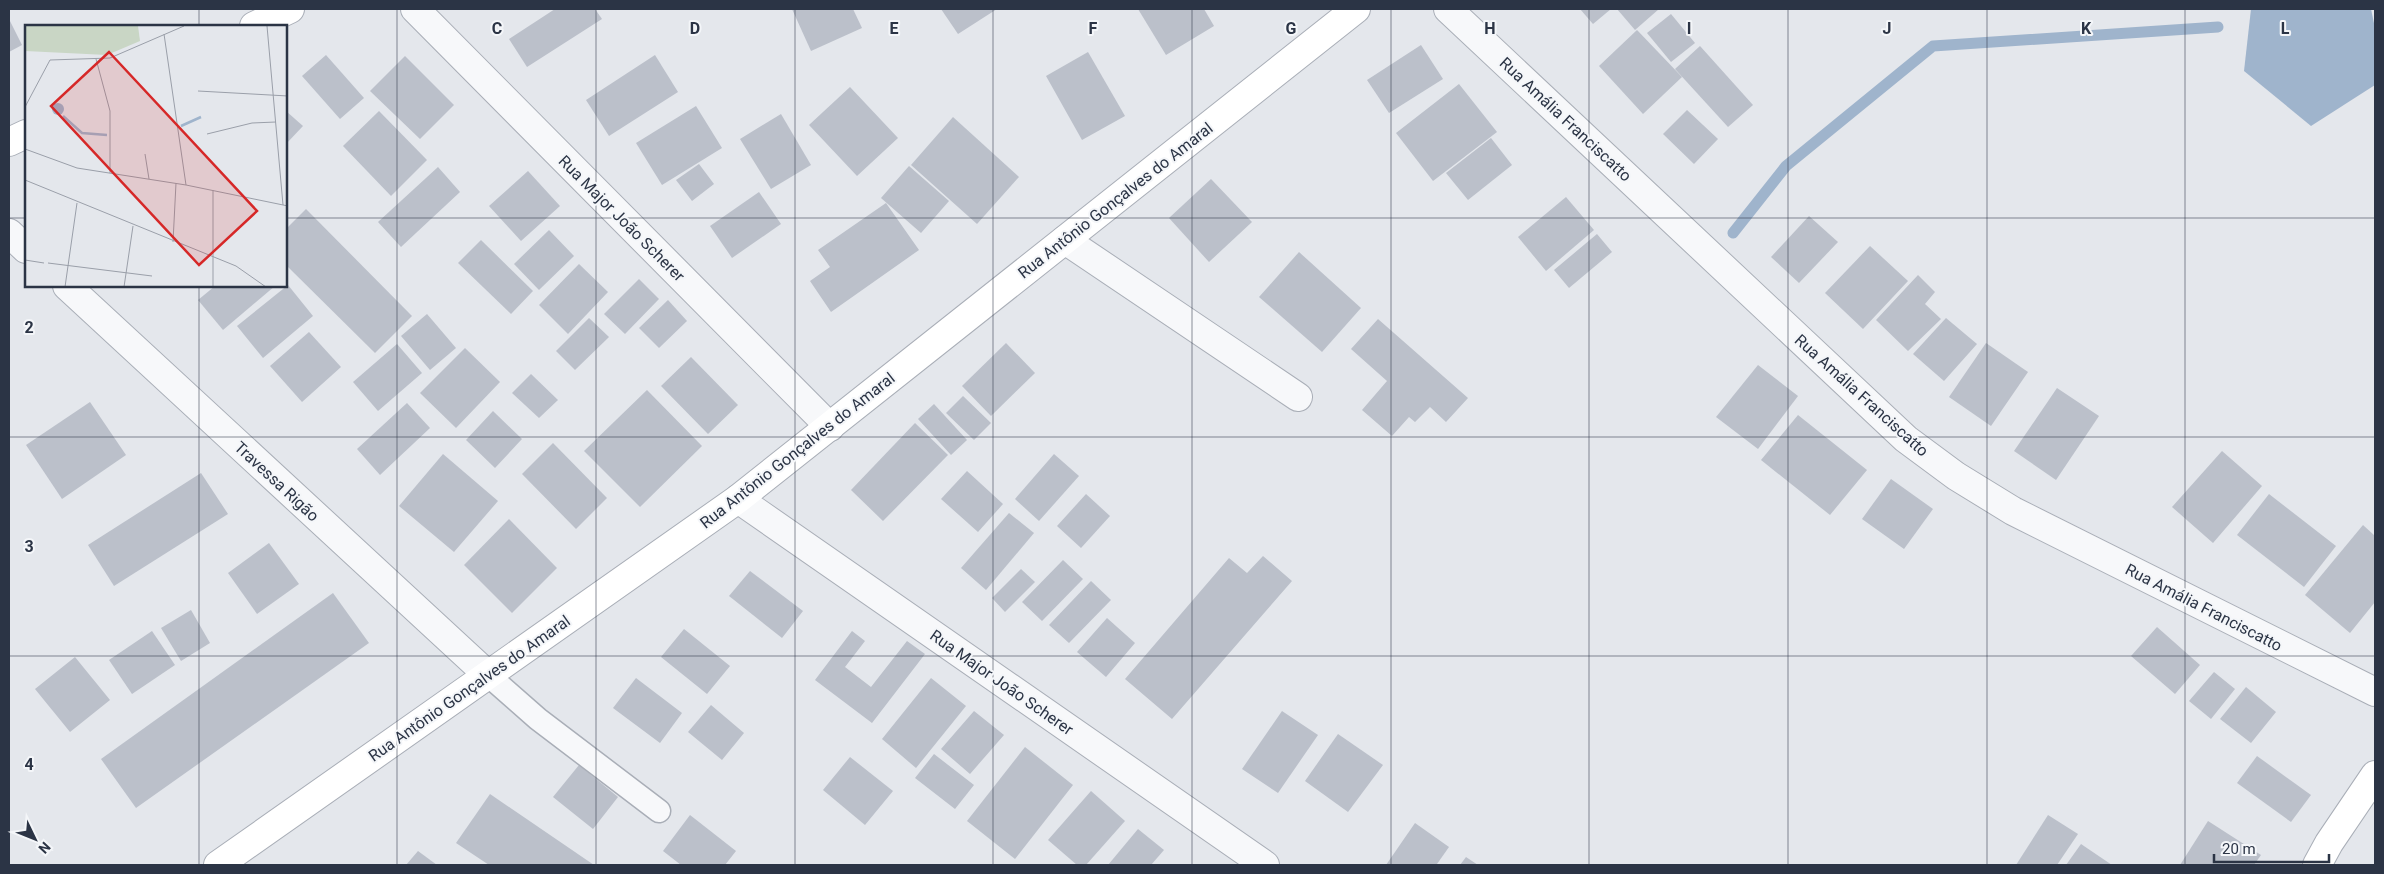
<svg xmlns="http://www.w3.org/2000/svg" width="2384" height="874" viewBox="0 0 2384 874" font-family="Roboto,sans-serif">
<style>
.water{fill:#9fb4cc}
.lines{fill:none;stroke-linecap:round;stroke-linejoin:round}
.stream{stroke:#9fb4cc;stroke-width:11}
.building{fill:#bbc0ca}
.lane-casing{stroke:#a9aeb7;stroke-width:25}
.street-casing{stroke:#a9aeb7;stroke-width:30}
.secondary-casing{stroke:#a9aeb7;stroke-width:30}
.lane{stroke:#f7f8fa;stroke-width:22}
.street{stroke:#f7f8fa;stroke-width:28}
.secondary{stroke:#fff;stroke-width:28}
.grid{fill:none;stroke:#2b3445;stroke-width:1;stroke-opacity:0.55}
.labels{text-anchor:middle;stroke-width:4;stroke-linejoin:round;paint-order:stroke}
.street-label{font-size:16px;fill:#2b3445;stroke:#f4f6f9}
.inset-river{fill:none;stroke:#9fb4cc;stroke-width:2.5}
.inset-road{fill:none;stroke:#9a9fa9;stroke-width:1}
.view{fill:#d62828;fill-opacity:0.15;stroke:#d62828;stroke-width:2.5}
.inset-edge{fill:none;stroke:#2b3445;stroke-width:2.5}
.grid-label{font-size:16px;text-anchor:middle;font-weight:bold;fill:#2b3445;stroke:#f4f6f9;stroke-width:4;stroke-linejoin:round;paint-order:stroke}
</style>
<rect width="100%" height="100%" fill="#e4e7ec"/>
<path class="water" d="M2251 9H2371L2375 28V85L2311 126 2244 71Z"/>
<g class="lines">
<path class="stream" d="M1733 233 1786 166 1933 46 2218 27"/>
</g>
<g class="building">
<path d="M555 9H595L602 19 527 67 509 39Z"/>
<path d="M792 9H853L862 28 811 51Z"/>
<path d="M941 9H997L958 34Z"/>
<path d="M1138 9H1204L1214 26 1166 55Z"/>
<path d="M1580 9H1611L1593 24Z"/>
<path d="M1617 9H1659L1635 30Z"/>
<path d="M1671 14 1695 43 1671 62 1647 33Z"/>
<path d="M9 19 22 45 9 52Z"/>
<path d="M1637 30 1682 77 1643 114 1599 66Z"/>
<path d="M1421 45 1443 79 1389 113 1367 80Z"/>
<path d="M1700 46 1753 105 1728 127 1675 69Z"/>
<path d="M1088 52 1125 116 1082 140 1046 76Z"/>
<path d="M326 55 364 98 340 119 302 76Z"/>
<path d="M655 55 678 92 609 136 586 100Z"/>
<path d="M405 56 454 105 420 139 370 91Z"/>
<path d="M1459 84 1497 132 1433 181 1396 133Z"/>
<path d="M850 87 898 138 857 176 809 125Z"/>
<path d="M696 106 722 148 662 185 636 143Z"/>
<path d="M1687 110 1718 139 1694 164 1663 134Z"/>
<path d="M286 111 303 126 286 144Z"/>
<path d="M379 111 427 160 391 196 343 146Z"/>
<path d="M781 114 811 165 771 189 740 139Z"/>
<path d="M953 117 1019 177 977 224 911 165Z"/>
<path d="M1491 138 1512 165 1468 200 1446 173Z"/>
<path d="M699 164 714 184 692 201 676 180Z"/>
<path d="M909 166 949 201 921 233 881 198Z"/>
<path d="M438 167 460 192 401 247 378 222Z"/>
<path d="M528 171 560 206 521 241 489 206Z"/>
<path d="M1211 179 1252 222 1209 262 1169 218Z"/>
<path d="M759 192 781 224 732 258 710 226Z"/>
<path d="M1566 197 1594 230 1546 271 1518 237Z"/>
<path d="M886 203 919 250 831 312 810 281 830 267 818 250Z"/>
<path d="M306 209 412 316 375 353 286 265V229Z"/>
<path d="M1809 216 1838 242 1799 283 1771 257Z"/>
<path d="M549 230 574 256 539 290 514 264Z"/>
<path d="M1597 234 1612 252 1569 288 1554 270Z"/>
<path d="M481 240 533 291 511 314 458 263Z"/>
<path d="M1870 246 1908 281 1863 329 1825 293Z"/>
<path d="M1299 252 1361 308 1322 352 1259 297Z"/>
<path d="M579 264 608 292 568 334 539 305Z"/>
<path d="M1918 275 1935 292 1925 304 1941 319 1908 351 1876 320Z"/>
<path d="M639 279 659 299 625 334 604 314Z"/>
<path d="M288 285 313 316 263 358 237 326Z"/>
<path d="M215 286H275L223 330 198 300Z"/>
<path d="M668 300 687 321 659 348 639 328Z"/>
<path d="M427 314 456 348 430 370 401 336Z"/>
<path d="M589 318 609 337 575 370 556 351Z"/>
<path d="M1946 318 1977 344 1944 381 1913 354Z"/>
<path d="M1378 319 1468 398 1446 422 1430 407 1415 422 1409 417 1392 436 1362 410 1387 381 1351 349Z"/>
<path d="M309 332 341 367 302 402 270 366Z"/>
<path d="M1006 343 1035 373 991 416 962 386Z"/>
<path d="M1986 343 2028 372 1991 426 1949 397Z"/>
<path d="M397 344 422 373 378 411 353 382Z"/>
<path d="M465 348 500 382 456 428 420 393Z"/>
<path d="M691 357 738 405 708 434 661 386Z"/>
<path d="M1758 365 1798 396 1758 449 1716 417Z"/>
<path d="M531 374 558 400 539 418 512 393Z"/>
<path d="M2057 388 2099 416 2056 480 2014 451Z"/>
<path d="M647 390 702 446 640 507 584 451Z"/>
<path d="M963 396 991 423 974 440 946 413Z"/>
<path d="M90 402 126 455 62 499 26 445Z"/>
<path d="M407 403 430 428 380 475 357 449Z"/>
<path d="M934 404 967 440 951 455 918 419Z"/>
<path d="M493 411 522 439 495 468 466 440Z"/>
<path d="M1798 415 1867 470 1830 515 1761 460Z"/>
<path d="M915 423 948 455 883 521 851 490Z"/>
<path d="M553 443 607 498 576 529 522 474Z"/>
<path d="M2222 451 2262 486 2213 543 2172 507Z"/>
<path d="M443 454 498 501 454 552 399 506Z"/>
<path d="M1054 454 1079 476 1039 521 1015 499Z"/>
<path d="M967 471 1003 504 978 532 941 499Z"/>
<path d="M201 473 228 514 114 586 88 545Z"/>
<path d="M1891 479 1933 509 1904 549 1862 519Z"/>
<path d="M1086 494 1110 516 1081 548 1057 526Z"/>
<path d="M2269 494 2336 546 2304 587 2237 535Z"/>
<path d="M1009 513 1034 533 986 590 961 568Z"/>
<path d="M509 519 557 568 512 613 464 565Z"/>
<path d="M2363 525 2375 536V602L2350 633 2305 595Z"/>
<path d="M269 543 299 584 257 614 228 573Z"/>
<path d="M1263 556 1292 581 1172 719 1125 679 1229 558 1247 573Z"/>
<path d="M1063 560 1083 579 1042 621 1022 602Z"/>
<path d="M1021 569 1035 582 1005 612 992 598Z"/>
<path d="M750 571 803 611 782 638 729 596Z"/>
<path d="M1091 581 1111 600 1069 643 1049 625Z"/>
<path d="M333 593 369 643 136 808 101 759Z"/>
<path d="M191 610 210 643 181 661 161 628Z"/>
<path d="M1107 618 1135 643 1106 677 1077 652Z"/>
<path d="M2157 627 2200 665 2175 694 2131 656Z"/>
<path d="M684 629 730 666 707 694 661 657Z"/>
<path d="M152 631 175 665 132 694 109 660Z"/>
<path d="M852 631 865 641 845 667 871 687 907 641 925 654 872 723 815 680Z"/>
<path d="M75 657 110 700 70 732 35 689Z"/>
<path d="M2214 672 2235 689 2211 719 2189 701Z"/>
<path d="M636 678 682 713 660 743 613 708Z"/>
<path d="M931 678 966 706 916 768 882 739Z"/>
<path d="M2246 687 2276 712 2251 743 2220 719Z"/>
<path d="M711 705 744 733 722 760 688 732Z"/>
<path d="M974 711 1004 735 970 774 941 749Z"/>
<path d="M1282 711 1318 735 1278 793 1242 769Z"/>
<path d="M1338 734 1383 765 1348 812 1305 781Z"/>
<path d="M1025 747 1073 785 1015 859 967 821Z"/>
<path d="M934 754 974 785 955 809 915 778Z"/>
<path d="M2257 756 2311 795 2291 822 2237 783Z"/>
<path d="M850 757 893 791 865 825 823 790Z"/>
<path d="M579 765 618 797 593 829 553 797Z"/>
<path d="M1091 791 1125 821 1086 865H1077L1048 840Z"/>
<path d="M490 794 594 865H489L456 843Z"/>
<path d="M690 815 736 851 725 865H681L663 851Z"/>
<path d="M2048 815 2078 834 2057 865H2016Z"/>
<path d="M2208 821 2261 855 2254 865H2180Z"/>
<path d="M1415 823 1449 847 1437 864 1386 865Z"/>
<path d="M1138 829 1164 850 1151 865H1108Z"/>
<path d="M2081 844 2112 865H2066Z"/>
<path d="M418 851 437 865H406Z"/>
<path d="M1466 857 1478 865H1460Z"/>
</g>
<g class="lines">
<defs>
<path id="lane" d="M488 675 538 719 659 811"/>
<g id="street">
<path d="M415 9 830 427"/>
<path d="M1448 9 1906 439 1956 476 2013 511 2375 692"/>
<path d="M9 233 26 249"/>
<path d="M1065 240 1298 397"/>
<path d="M67 286 488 675"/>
<path d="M738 499 1265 865"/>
</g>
<g id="secondary">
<path d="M254 26 290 9"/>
<path d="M9 142 26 134"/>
<path d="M218 865 738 499 1356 9"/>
<path d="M2317 865 2329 843 2375 775"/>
</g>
</defs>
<use href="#lane" class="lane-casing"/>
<use href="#street" class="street-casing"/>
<use href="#secondary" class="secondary-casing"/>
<use href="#lane" class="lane"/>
<use href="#street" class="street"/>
<use href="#secondary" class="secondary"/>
</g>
<path class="grid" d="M199 9V26M397 9V865M596 9V865M795 9V865M993 9V865M1192 9V865M1391 9V865M1589 9V865M1788 9V865M1987 9V865M2185 9V865M9 218H26M286 218H2375M199 286V865M9 437H2375M9 656H2375"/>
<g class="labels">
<g class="street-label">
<text transform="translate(1566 119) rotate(43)" y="6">Rua Amália Franciscatto</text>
<text transform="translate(1115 200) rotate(-38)" y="6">Rua Antônio Gonçalves do Amaral</text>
<text transform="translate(622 218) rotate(45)" y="6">Rua Major João Scherer</text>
<text transform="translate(1862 395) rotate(42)" y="6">Rua Amália Franciscatto</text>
<text transform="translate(797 450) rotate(-38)" y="6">Rua Antônio Gonçalves do Amaral</text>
<text transform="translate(277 481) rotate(43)" y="6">Travessa Rigão</text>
<text transform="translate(2204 607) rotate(27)" y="6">Rua Amália Franciscatto</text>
<text transform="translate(1002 682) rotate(35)" y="6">Rua Major João Scherer</text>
<text transform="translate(469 688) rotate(-35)" y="6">Rua Antônio Gonçalves do Amaral</text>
</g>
</g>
<g transform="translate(25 25)">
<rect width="262" height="262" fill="#e4e7ec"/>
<path d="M0 1H113L115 16 82 30 0 26Z" fill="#c9d6c5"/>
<path d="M27 84a6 6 0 1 1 12 0a6 6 0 1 1-12 0Z" fill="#9fb4cc"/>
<path class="inset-river" d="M38 91 57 108 82 110M156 101 176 92"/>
<path class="inset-road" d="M242 1 258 180M139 9 161 160M71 34 85 86V148M173 66 263 71M0 82 25 35 85 33 159 1M182 109 227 98 251 97M0 124 52 143 161 160 263 181M120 129 124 154M0 155 211 241 241 262M148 217 151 158M0 235 19 238M23 238 127 251M40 262 52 178M99 262 108 201M188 262V165"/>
<path class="view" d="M84 27 232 186 174 240 26 81Z"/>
<rect width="262" height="262" class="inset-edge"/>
</g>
<g class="grid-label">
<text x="497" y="34">C</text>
<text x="695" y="34">D</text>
<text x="894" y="34">E</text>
<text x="1093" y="34">F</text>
<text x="1291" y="34">G</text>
<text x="1490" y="34">H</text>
<text x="1689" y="34">I</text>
<text x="1887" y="34">J</text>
<text x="2086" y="34">K</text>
<text x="2285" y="34">L</text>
<text x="29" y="333">2</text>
<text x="29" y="552">3</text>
<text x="29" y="770">4</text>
</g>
<rect width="2384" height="874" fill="none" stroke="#2b3445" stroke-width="20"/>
<g transform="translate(35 839) rotate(133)" stroke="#f4f6f9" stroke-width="4" paint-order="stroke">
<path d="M0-4L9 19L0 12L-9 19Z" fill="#2b3445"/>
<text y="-8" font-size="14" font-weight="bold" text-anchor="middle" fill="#2b3445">N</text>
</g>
<path d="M2214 854v8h115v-8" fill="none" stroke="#2b3445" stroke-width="2.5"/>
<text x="2222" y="854" font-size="15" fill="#2b3445" stroke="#f4f6f9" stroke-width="4" paint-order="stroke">20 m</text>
</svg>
